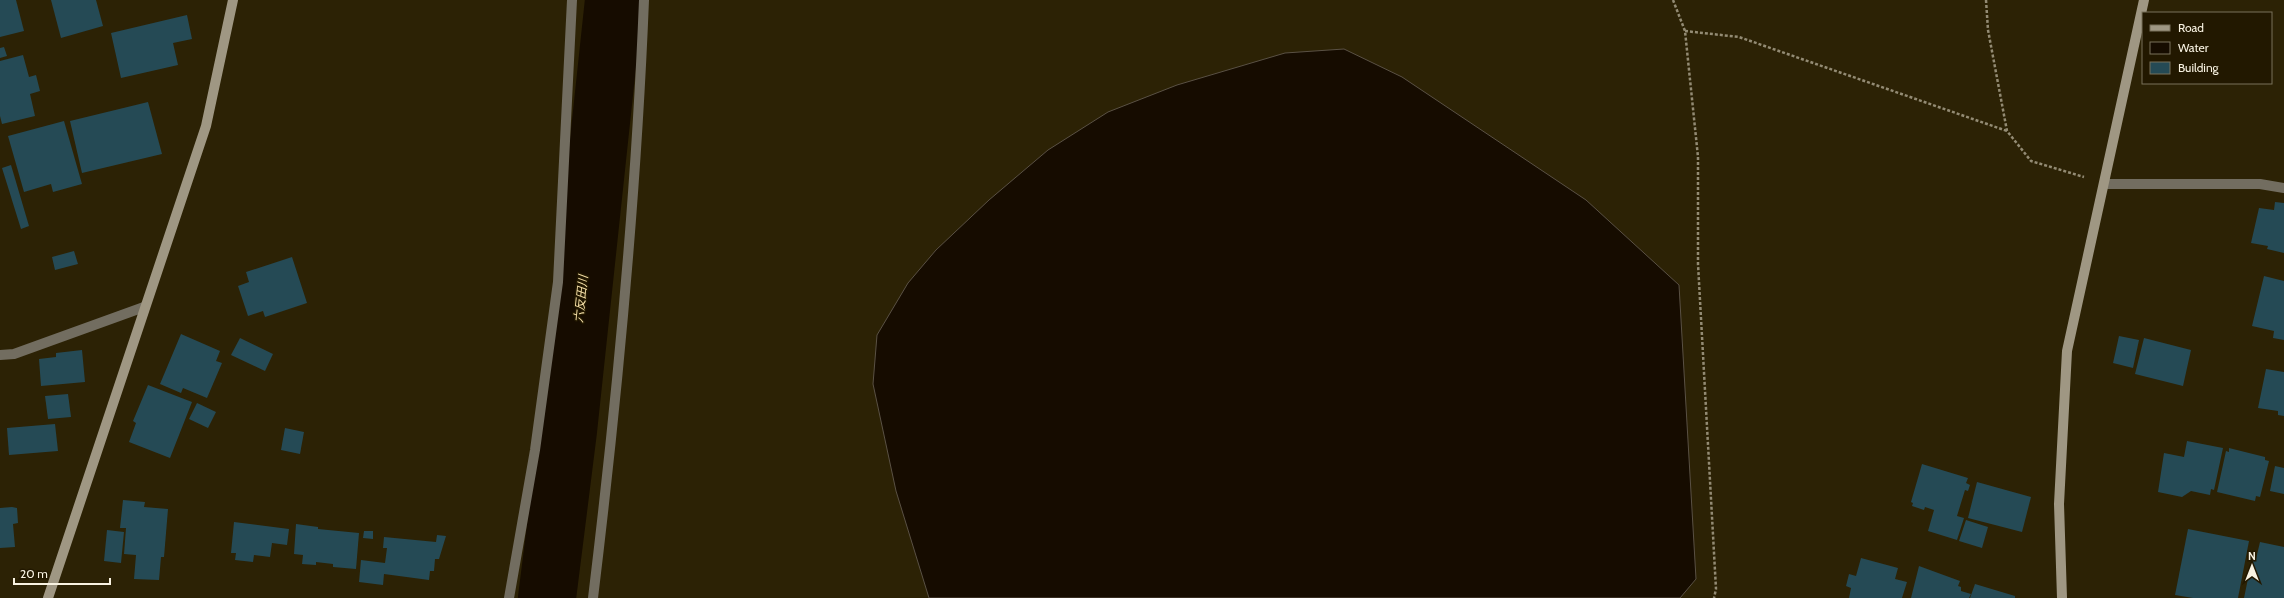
<svg xmlns="http://www.w3.org/2000/svg" width="2284" height="598" viewBox="0 0 2284 598" font-family="Cabin,'Noto Sans JP',sans-serif">
<style>
.water{fill:#160c00;stroke:#5a5144}
.lines{fill:none;stroke-linecap:round;stroke-linejoin:round}
.river{stroke:#160c00;stroke-width:58}
.building{fill:#254a55}
.path{stroke:#938b74;stroke-width:2.5;stroke-dasharray:3 2;stroke-linecap:butt}
.street{stroke:#726d60;stroke-width:10}
.secondary{stroke:#9f9783;stroke-width:10}
.labels{text-anchor:middle;stroke-width:3;stroke-linejoin:round;paint-order:stroke}
.water-label{font-size:12px;font-style:italic;fill:#f4dea6;stroke:#221800}
</style>
<rect width="100%" height="100%" fill="#2c2205"/>
<path class="water" d="M1344 49 1402 77 1586 200 1679 285 1696 579 1680 598H929L896 491 873 384 877 335 908 283 936 250 989 200 1048 150 1108 112 1177 85 1285 53Z"/>
<g class="lines">
<path class="river" d="M547 598 568 431 614 0"/>
</g>
<g class="building">
<path d="M0 0H16L24 31 0 37Z"/>
<path d="M51 0H96L103 26 61 38Z"/>
<path d="M187 15 192 39 173 43 178 65 121 78 111 33Z"/>
<path d="M4 47 7 56 0 58V48Z"/>
<path d="M23 55 29 77 36 75 40 91 30 94 35 116 2 124 0 116V61Z"/>
<path d="M148 102 162 154 82 173 70 121Z"/>
<path d="M64 121 82 184 53 192 51 184 24 192 8 136Z"/>
<path d="M11 165 29 226 21 229 2 168Z"/>
<path d="M2275 202 2284 203V253L2267 249 2268 246 2251 243 2259 208 2274 210Z"/>
<path d="M74 251 78 264 55 270 52 257Z"/>
<path d="M292 257 307 303 265 317 263 311 248 316 238 286 249 282 246 272Z"/>
<path d="M2264 276 2284 281V340L2273 338 2274 331 2252 326Z"/>
<path d="M181 334 220 351 216 361 222 363 207 398 183 388 181 393 160 384Z"/>
<path d="M2119 336 2139 340 2133 368 2113 363Z"/>
<path d="M240 338 273 354 265 371 231 355Z"/>
<path d="M2144 338 2191 350 2183 386 2135 374Z"/>
<path d="M82 350 85 382 41 386 39 359 56 357V353Z"/>
<path d="M2266 369 2284 372V416L2278 415V411L2258 408Z"/>
<path d="M148 385 192 402 170 458 129 442 136 423 133 421Z"/>
<path d="M68 394 71 417 48 419 45 396Z"/>
<path d="M197 403 216 412 208 428 189 419Z"/>
<path d="M55 424 58 451 9 455 7 428Z"/>
<path d="M285 428 304 432 300 454 281 450Z"/>
<path d="M2187 441 2223 448 2214 490 2211 489 2210 495 2191 491 2182 497 2158 492 2164 453 2184 457Z"/>
<path d="M2229 448 2265 457V460L2269 461 2260 497 2256 496 2255 501 2217 492 2226 451 2229 452Z"/>
<path d="M1922 464 1968 478 1966 483 1970 485 1968 491 1965 490 1957 516 1964 518 1957 540 1928 531 1934 510 1925 507 1924 510 1912 506 1913 503 1911 502Z"/>
<path d="M2275 466 2284 468V494L2270 491Z"/>
<path d="M1977 482 2031 497 2022 532 1968 518Z"/>
<path d="M123 500 145 502 144 507 168 509 164 557H161L159 580 134 579 136 555 124 554 126 528H120Z"/>
<path d="M12 507 17 508 18 523 13 524 15 547 0 548V508Z"/>
<path d="M1966 520 1988 527 1982 548 1959 541Z"/>
<path d="M234 522 289 529 287 545 272 543 270 557 254 555 253 562 235 560 236 553H231Z"/>
<path d="M296 524 318 527V529L359 533 356 569 333 567V564L316 562V565L302 564 303 555 294 554Z"/>
<path d="M2188 529 2249 541 2238 598H2193L2175 595Z"/>
<path d="M107 530 124 532 121 563 104 561Z"/>
<path d="M364 531H373V539L363 538Z"/>
<path d="M437 535 446 536 439 559H435L434 571H430L429 580 384 574 383 585 359 582 361 560 385 563 387 548H383L384 537 436 542Z"/>
<path d="M2260 542 2284 547V598H2244L2252 559H2256Z"/>
<path d="M1861 558 1898 568 1895 579 1907 582 1902 598H1849L1851 588 1846 586 1849 574 1856 576Z"/>
<path d="M1919 566 1960 581 1958 586 1961 587V591L1971 594 1969 598H1911Z"/>
<path d="M1975 584 2015 596V598H1970Z"/>
</g>
<g class="lines">
<g class="path">
<path d="M1673 0 1685 31 1698 157V264L1716 589 1714 598"/>
<path d="M1986 0 1988 30 2007 131 2031 161 2084 177"/>
<path d="M1685 31 1739 37 2007 131"/>
</g>
<g class="street">
<path d="M2105 184H2260L2284 188"/>
<path d="M0 355 14 354 144 307"/>
<path d="M509 598 535 450 558 282 572 0"/>
<path d="M593 598C617 400 636 200 644 0"/>
</g>
<g class="secondary">
<path d="M48 598 206 126 233 0"/>
<path d="M2062 598 2059 504 2067 351 2144 0"/>
</g>
</g>
<g class="labels">
<g class="water-label">
<text transform="translate(581 299) rotate(-84)" y="4">六反田川</text>
</g>
</g>
<rect x="2142" y="12" width="130" height="72" fill="#221800" stroke="#78705a"/>
<rect x="2150" y="25" width="20" height="6" fill="#9f9783" stroke="#78705a"/>
<text x="2178" y="32" font-size="12" fill="#f9f3e2">Road</text>
<rect x="2150" y="42" width="20" height="12" fill="#160c00" stroke="#78705a"/>
<text x="2178" y="52" font-size="12" fill="#f9f3e2">Water</text>
<rect x="2150" y="62" width="20" height="12" fill="#254a55" stroke="#78705a"/>
<text x="2178" y="72" font-size="12" fill="#f9f3e2">Building</text>
<g transform="translate(2252 566)" stroke="#221800" stroke-width="3" paint-order="stroke">
<path d="M0-3L7 15L0 10L-7 15Z" fill="#f9f3e2"/>
<text y="-6" font-size="11" font-weight="bold" text-anchor="middle" fill="#f9f3e2">N</text>
</g>
<path d="M14 578v6h96v-6" fill="none" stroke="#f9f3e2" stroke-width="2"/>
<text x="20" y="578" font-size="12" fill="#f9f3e2" stroke="#221800" stroke-width="3" paint-order="stroke">20 m</text>
</svg>
